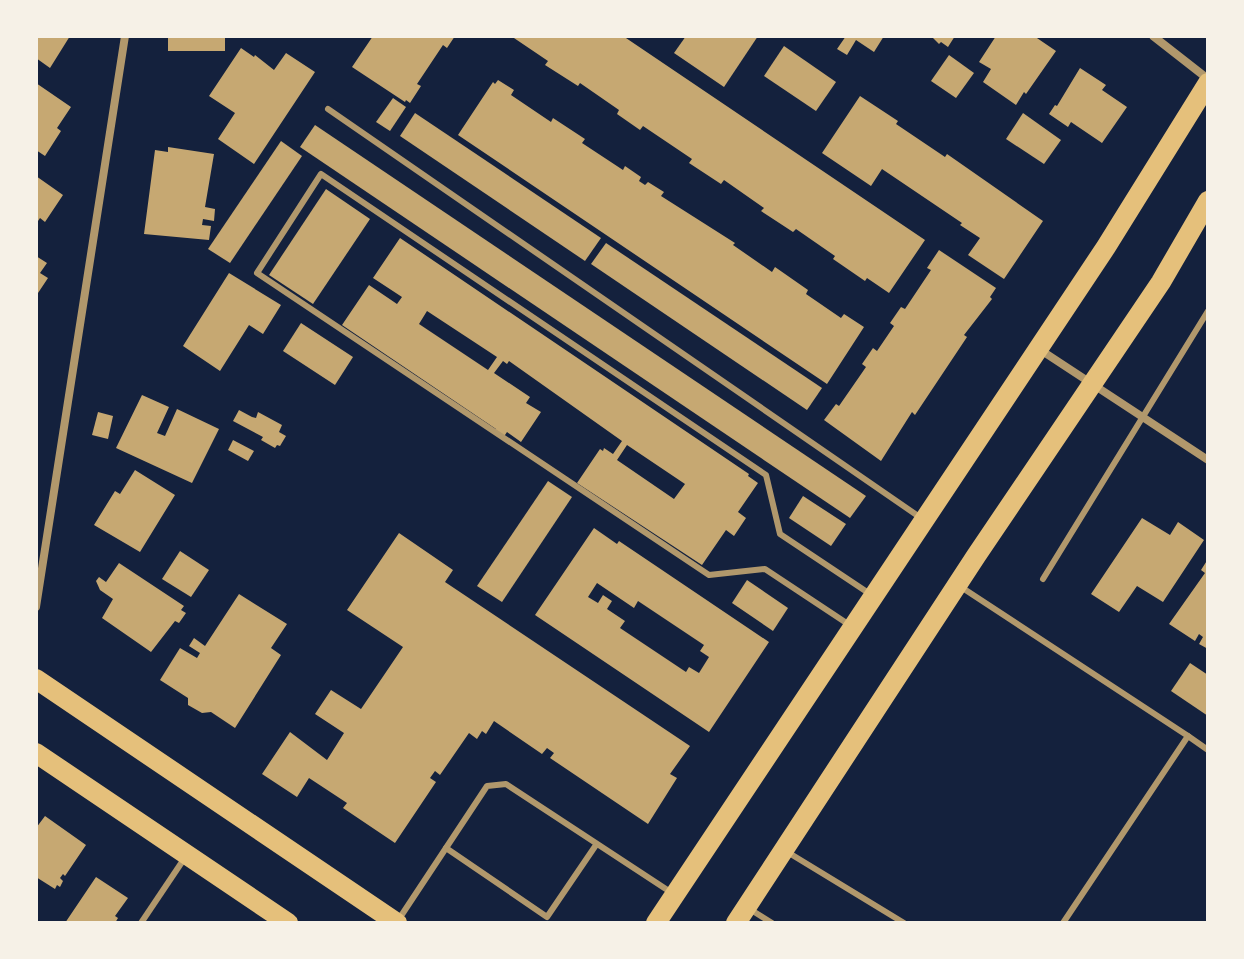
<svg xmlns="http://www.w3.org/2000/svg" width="1244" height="959" viewBox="0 0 1244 959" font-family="'Source Sans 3',sans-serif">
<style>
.building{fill:#c6a872;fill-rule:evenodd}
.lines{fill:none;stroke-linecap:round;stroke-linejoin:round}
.service{stroke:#b1986c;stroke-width:6}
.minor{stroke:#b1986c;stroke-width:8}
.primary{stroke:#e5c07b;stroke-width:20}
</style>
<rect width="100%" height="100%" fill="#14213d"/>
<g class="building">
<path d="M36 36H70L50 68 36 58Z"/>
<rect x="168" y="36" width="57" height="15"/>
<path d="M373 36H455L447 48 443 45 417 84 421 86 410 103 406 100 405 102 352 67Z"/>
<path d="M511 36H623L925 240 889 293 867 278 865 281 833 259 835 256 796 229 793 232 761 211 764 208 724 180 721 184 689 163 692 159 643 126 640 130 617 114 619 110 580 83 578 86 545 65 548 61Z"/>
<path d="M686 36H758L724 87 674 53Z"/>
<path d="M846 36H884L874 52 856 40 847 55 837 49Z"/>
<path d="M931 36H955L948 47 941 42 939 44Z"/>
<path d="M996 36H1034L1056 51 1026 94 1024 92 1016 105 983 82 991 69 979 62Z"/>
<path d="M784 46 836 82 816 111 764 76Z"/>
<path d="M241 48 254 57 255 55 274 70 286 53 315 72 254 164 218 139 235 113 209 96Z"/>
<path d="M949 55 974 73 956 98 931 81Z"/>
<path d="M1080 68 1106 85 1102 90 1127 107 1102 143 1071 122 1068 127 1049 114 1055 105 1057 106Z"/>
<path d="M498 80 514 90 511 95 551 122 553 118 585 139 582 143 623 170 625 166 641 177 639 181 645 185 648 182 664 192 661 196 735 243 733 245 772 272 775 267 808 290 806 294 841 318 844 314 864 327 827 384 458 135 493 82 495 84Z"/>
<path d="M36 83 71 107 57 128 61 131 45 156 36 150Z"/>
<path d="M860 96 898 121 896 124 945 157 947 154 1043 221 1004 279 968 255 980 238 960 225 962 223 882 169 871 186 822 153Z"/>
<path d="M393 98 406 107 390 131 376 122Z"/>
<path d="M415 113 601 238 585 261 400 136Z"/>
<path d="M1023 113 1061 140 1044 164 1006 139Z"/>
<path d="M315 125 866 496 850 518 300 147Z"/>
<path d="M281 141 302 156 230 263 208 249Z"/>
<path d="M168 147 214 154 205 207 215 209 214 221 203 219 202 225 211 226 209 240 144 234 155 150 168 152Z"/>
<path d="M36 176 63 195 45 222 40 218 36 224Z"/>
<path d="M326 189 370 219 313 304 269 275Z"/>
<path d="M400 238 749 474 748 476 758 483 738 512 746 518 734 536 726 530 702 565 577 483 600 449 603 451 604 448 613 454 622 441 509 361 507 364 503 361 494 373 530 397 526 403 541 412 521 442 507 432 503 438 494 431 496 429 342 325 369 285 397 304 402 297 373 278ZM427 311 497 357 488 370 419 324ZM627 445 685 484 674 499 617 460Z"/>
<path d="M606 243 822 388 807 410 591 264Z"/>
<path d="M939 250 996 288 990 297 992 299 964 335 967 337 915 415 912 412 881 461 824 420 836 404 839 406 866 367 862 364 873 348 877 351 894 326 890 323 901 307 905 309 931 270 927 268Z"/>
<path d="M36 256 47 263 40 273 48 278 36 296Z"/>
<path d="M229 273 281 305 263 334 249 325 220 371 183 346Z"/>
<path d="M301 323 353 357 335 385 283 351Z"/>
<path d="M142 395 169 407 157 433 165 436 177 409 219 429 192 483 116 448Z"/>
<path d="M239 410 252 417 256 418 258 412 282 425 279 432 286 436 280 446 277 445 275 448 261 440 263 437 233 421Z"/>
<path d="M98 412 113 416 108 439 92 435Z"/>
<path d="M233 440 254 451 248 461 228 450Z"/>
<path d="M135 470 175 495 140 552 94 525 115 491 120 494Z"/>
<path d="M548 481 572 497 502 602 477 586Z"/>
<path d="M803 496 846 524 831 546 789 518Z"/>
<path d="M1142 518 1170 535 1178 522 1204 540 1163 602 1137 586 1119 612 1091 594Z"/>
<path d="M594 528 617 544 619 541 769 642 709 732 535 615ZM597 583 634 608 638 601 704 645 700 651 709 657 699 673 689 667 686 672 620 628 625 621 607 609 612 601 603 595 598 603 588 597Z"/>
<path d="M399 533 453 570 445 582 690 746 670 774 677 778 648 824 550 758 554 753 547 748 542 754 494 721 486 734 482 731 477 739 469 733 440 775 435 771 430 778 436 782 395 843 343 808 347 803 309 778 297 797 262 774 290 732 327 760 344 733 315 714 331 690 361 709 403 647 347 610Z"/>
<path d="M180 551 209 570 191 597 162 579Z"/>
<path d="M1208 559V649L1199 644 1203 637 1199 634 1195 641 1169 624 1205 573 1201 570Z"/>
<path d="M119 563 184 606 181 610 186 613 179 623 175 621 151 652 102 618 113 599 100 590 96 581 99 577 106 582Z"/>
<path d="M747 580 788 608 773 631 732 603Z"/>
<path d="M239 594 287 624 271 648 281 655 235 728 211 712 202 713 188 705V698L160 680 180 648 197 658 200 653 189 646 194 638 205 646Z"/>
<path d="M1190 663 1208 675V716L1171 691Z"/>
<path d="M45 816 86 845 65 876 63 874 60 878 63 881 60 887 57 885 55 889 36 877V828Z"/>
<path d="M96 877 128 898 115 916 118 918 115 923H65Z"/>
</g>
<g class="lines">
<g class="service">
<path d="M328 109 921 518"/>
<path d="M1043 579 1208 311"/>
<path d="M961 587 1188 736 1063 923"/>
<path d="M848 624 765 569 709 575 257 273 321 174 766 475 780 534 870 594"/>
<path d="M1188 736 1208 750"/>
<path d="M446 848 547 917 596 845"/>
<path d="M789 853 904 923"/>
<path d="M748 908 772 923"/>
<path d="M399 919 487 786 506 784 672 893"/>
<path d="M141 923 186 856"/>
</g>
<g class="minor">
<path d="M1153 36 1208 79"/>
<path d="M1039 349 1208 460"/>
<path d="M36 607 125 36"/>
</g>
<g class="primary">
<path d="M36 679 397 923"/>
<path d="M36 753 288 923"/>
<path d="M656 923 1106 247 1208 83"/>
<path d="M736 923 976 556 1161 282 1208 201"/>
</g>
</g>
<rect width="1244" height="959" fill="none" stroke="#f6f1e7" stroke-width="76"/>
</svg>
